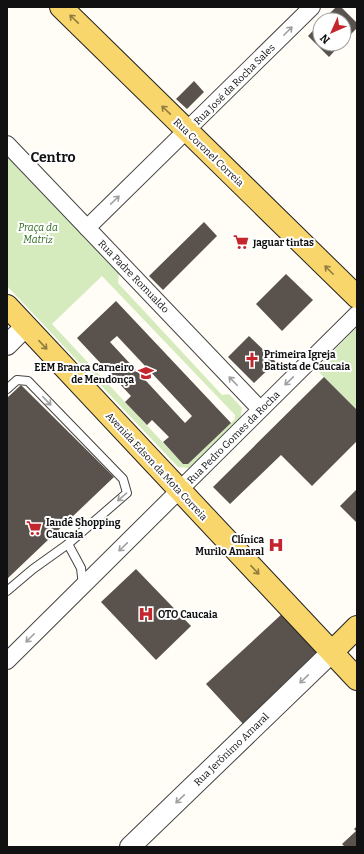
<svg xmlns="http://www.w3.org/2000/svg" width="364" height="854" viewBox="0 0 364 854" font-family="Bitter,serif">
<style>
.green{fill:#d5ebbd;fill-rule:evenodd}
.building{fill:#5a524d;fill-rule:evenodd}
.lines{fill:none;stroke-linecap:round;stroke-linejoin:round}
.service-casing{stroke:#444;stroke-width:10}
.minor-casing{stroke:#444;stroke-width:18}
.tertiary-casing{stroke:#444;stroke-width:22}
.primary-casing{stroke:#222;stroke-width:24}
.service{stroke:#fff;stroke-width:8}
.minor{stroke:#fff;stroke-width:16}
.tertiary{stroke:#fff;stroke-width:20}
.primary{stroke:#f9d66b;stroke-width:22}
.oneway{stroke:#917d42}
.oneway2{stroke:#a0a0a0}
.labels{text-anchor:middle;stroke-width:4;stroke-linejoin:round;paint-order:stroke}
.street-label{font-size:10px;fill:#111;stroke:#fff}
.park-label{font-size:10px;font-style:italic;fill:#2f6b1f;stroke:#fff}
.poi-label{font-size:10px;font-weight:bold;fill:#111;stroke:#fff;text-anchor:start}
.district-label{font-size:14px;font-weight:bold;fill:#111;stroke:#fff}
</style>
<rect width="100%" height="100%" fill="#fffdf5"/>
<g class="green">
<path d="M7 157 119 273 118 283 222 395 229 394 242 408 240 421 189 468 178 467 7 286ZM102 276 235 415V419L188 464H183L52 324Z"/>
<path d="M357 327V410L316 369Z"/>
</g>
<g class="building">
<path d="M336 7H341L357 23V28L344 41V20H323Z"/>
<path d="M320 23V44H341L329 57 308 36Z"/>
<path d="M194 81 204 92 187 109 176 99Z"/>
<path d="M204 222 217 236 163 290 149 276Z"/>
<path d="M286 274 313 300 282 331 256 304Z"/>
<path d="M116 301 231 423 188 464H183L163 442 169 437 152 420 147 425 125 402 131 396 77 338ZM117 336 192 416 185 423 110 342Z"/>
<path d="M249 336 276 362 254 383 228 357Z"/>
<path d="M324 377 357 410V441L312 486 281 455 230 504 213 487Z"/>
<path d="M21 385 114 477 7 579V398Z"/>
<path d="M357 489V523L340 506Z"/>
<path d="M136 569 191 626 156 660 101 602Z"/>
<path d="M283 613 321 653 244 725 206 684Z"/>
<path d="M357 826V847H345L342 844 356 831 354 829Z"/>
</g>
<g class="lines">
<defs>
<g id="service">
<path d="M7 389 17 380 28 381 123 479 127 493 68 544 81 568 83 586"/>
<path d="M7 591 33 569 68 544"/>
</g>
<g id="minor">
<path d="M7 144 260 409"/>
<path d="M87 228 312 7"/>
<path d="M7 661 357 314"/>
</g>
<g id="tertiary">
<path d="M7 345 26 326"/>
<path d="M130 847 332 652"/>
</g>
<g id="primary">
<path d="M61 7 357 297"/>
<path d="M7 306 357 679"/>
<path d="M332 652 357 627"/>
</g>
</defs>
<use href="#service" class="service-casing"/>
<use href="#minor" class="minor-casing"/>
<use href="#tertiary" class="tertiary-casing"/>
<use href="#primary" class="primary-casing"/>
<use href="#service" class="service"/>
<use href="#minor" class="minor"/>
<use href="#tertiary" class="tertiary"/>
<use href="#primary" class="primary"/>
</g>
<defs><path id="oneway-shaft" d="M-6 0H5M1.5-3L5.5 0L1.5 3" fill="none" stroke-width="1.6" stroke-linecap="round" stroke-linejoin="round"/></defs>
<g class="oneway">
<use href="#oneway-shaft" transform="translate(74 19) rotate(-136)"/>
<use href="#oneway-shaft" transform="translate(166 110) rotate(-136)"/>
<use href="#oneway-shaft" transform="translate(329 270) rotate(-135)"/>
<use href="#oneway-shaft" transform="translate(43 345) rotate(47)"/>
<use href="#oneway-shaft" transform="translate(255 570) rotate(47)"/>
</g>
<g class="oneway2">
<use href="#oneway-shaft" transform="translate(288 31) rotate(-45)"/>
<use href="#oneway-shaft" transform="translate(115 200) rotate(-44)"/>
<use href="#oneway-shaft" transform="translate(233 381) rotate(-134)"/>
<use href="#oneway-shaft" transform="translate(289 381) rotate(136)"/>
<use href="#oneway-shaft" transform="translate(47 401) rotate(46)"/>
<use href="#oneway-shaft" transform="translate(122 497) rotate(139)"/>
<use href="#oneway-shaft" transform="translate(123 547) rotate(136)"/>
<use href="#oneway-shaft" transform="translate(30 638) rotate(135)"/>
<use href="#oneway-shaft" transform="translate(304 679) rotate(136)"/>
<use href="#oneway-shaft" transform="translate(180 799) rotate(136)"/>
</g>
<defs>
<symbol id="supermarket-bare" viewBox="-9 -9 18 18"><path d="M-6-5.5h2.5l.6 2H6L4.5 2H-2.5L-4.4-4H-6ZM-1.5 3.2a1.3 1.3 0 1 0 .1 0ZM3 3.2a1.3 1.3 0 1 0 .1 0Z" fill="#c4262e" stroke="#fff" stroke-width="2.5" paint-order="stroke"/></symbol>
<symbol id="church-bare" viewBox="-9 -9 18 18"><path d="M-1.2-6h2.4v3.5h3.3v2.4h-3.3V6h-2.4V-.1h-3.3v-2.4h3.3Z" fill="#c4262e" stroke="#fff" stroke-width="2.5" paint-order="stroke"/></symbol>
<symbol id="school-bare" viewBox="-9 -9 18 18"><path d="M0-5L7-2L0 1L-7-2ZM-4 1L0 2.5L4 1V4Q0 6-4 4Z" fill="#c4262e" stroke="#fff" stroke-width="2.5" paint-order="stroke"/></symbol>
<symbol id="hospital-bare" viewBox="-9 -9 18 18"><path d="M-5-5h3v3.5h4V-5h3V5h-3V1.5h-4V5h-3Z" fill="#c4262e" stroke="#fff" stroke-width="2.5" paint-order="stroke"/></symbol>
</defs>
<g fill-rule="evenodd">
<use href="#supermarket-bare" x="230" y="231" width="22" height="22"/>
<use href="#church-bare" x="241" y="349" width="22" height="22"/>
<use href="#school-bare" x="135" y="362" width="22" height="22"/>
<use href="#supermarket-bare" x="23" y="517" width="22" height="22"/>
<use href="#hospital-bare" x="265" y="534" width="22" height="22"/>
<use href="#hospital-bare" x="135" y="603" width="22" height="22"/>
</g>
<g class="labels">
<g class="street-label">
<text transform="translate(234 84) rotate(-45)" y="4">Rua José da Rocha Sales</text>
<text transform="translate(209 152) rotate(44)" y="4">Rua Coronel Correia</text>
<text transform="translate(134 276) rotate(46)" y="4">Rua Padre Romualdo</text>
<text transform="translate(233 437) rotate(-45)" y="4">Rua Pedro Gomes da Rocha</text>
<text transform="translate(157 466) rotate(47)" y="4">Avenida Edson da Mota Correia</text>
<text transform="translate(231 749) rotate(-44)" y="4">Rua Jerônimo Amaral</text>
</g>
<g class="park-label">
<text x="38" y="231">Praça da<tspan x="38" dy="12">Matriz</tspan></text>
</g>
<g class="poi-label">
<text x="253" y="246">Jaguar tintas</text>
<text x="264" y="358">Primeira Igreja<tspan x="264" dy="12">Batista de Caucaia</tspan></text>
<text x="134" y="371" text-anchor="end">EEM Branca Carneiro<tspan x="134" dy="12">de Mendonça</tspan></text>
<text x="46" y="526">Iandê Shopping<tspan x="46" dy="12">Caucaia</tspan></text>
<text x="264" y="543" text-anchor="end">Clínica<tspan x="264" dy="12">Murilo Amaral</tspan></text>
<text x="158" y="618">OTO Caucaia</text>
</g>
<g class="district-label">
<text x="53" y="162">Centro</text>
</g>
</g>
<rect width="364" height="854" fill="none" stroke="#111111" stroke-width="16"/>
<g transform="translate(332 32) rotate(225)"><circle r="19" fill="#ffffff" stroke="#a0a0a0"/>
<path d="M0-3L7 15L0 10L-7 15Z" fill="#c4262e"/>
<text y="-6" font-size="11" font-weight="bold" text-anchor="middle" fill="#111111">N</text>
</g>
</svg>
